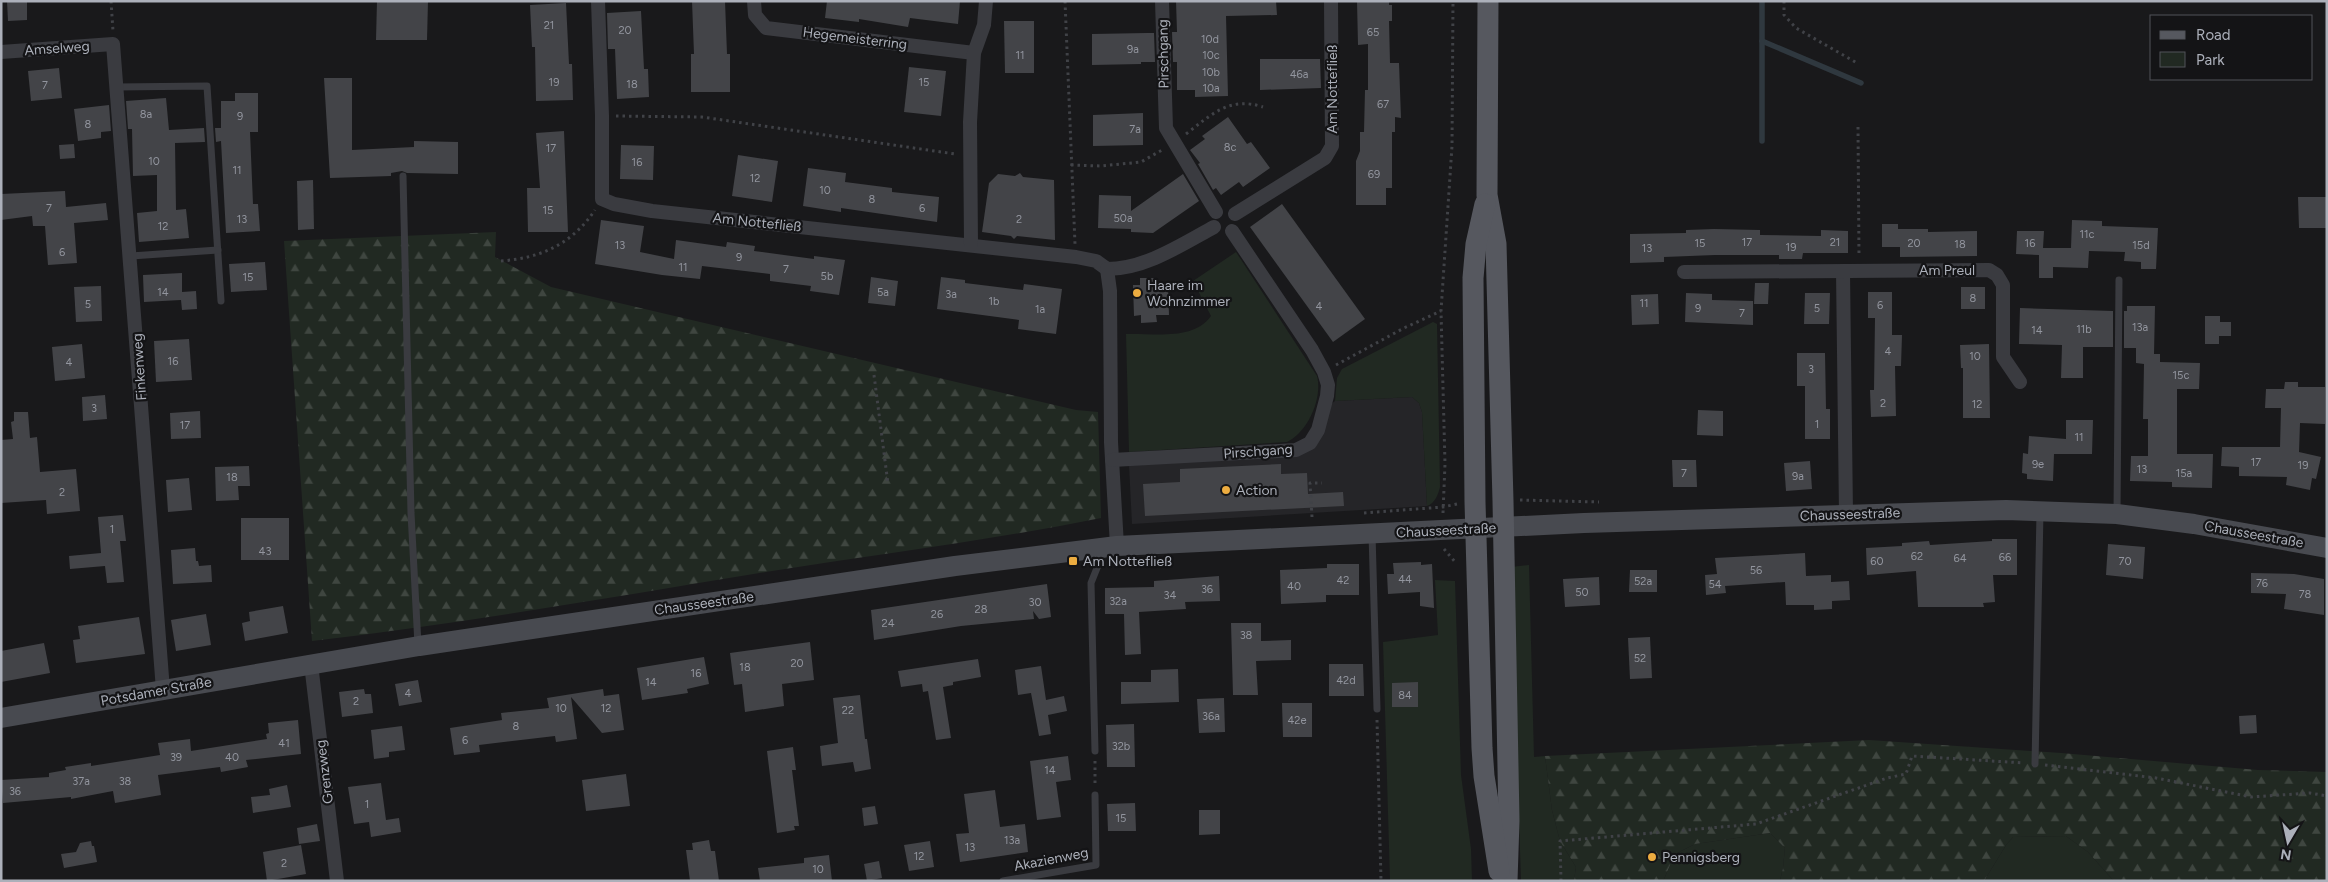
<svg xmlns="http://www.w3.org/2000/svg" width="2328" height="882" viewBox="0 0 2328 882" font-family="Figtree,sans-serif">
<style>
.built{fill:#252528}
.green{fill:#212922}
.forest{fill:url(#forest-firs)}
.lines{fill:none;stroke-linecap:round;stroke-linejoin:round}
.stream{stroke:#2f383f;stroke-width:5.5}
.building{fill:#434448}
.path{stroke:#404247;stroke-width:3;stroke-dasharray:2.5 4;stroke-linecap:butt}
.service{stroke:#3a3b40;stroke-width:7}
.minor{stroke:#3a3b40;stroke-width:14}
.secondary{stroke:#484a50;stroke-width:20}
.primary{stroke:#56585f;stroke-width:21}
.poi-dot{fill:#ecac40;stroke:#141416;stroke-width:2}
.labels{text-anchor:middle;stroke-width:4.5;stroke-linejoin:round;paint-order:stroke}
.number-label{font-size:11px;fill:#92959e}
.street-label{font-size:14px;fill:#acb0ba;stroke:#141416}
.poi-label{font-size:14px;fill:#acb0ba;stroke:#141416;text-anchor:start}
</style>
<defs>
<pattern id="forest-firs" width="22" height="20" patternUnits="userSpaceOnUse" patternTransform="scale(1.25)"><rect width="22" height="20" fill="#212922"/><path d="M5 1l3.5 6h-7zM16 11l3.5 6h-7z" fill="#3f4640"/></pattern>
</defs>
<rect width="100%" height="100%" fill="#19191b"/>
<path class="built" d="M1412 397 1419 403 1422 412 1427 506 1132 524 1129 465 1297 453 1329 406 1335 401Z"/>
<g class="green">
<path d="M1236 252 1317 376C1323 399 1307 433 1287 442L1129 452 1126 334C1153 333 1194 341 1211 316L1193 281Z"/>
<path d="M1433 322 1437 324 1440 487C1438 495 1435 503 1427 506L1422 412 1419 403 1412 397 1335 401 1337 378 1342 369Z"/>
<path d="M1529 565 1534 757 1545 756 1552 810 1560 841 1576 867 1574 881H1521L1511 567Z"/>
<path d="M1435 580 1455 581 1461 775 1471 849 1472 881H1390L1383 642 1438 635Z"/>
<path d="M1770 833 1785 848 1783 868 1780 881H1663L1675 854 1695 844Z"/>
<path d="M2066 836 2088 852 2114 881H1984L2006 845 2013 837Z"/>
</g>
<g class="forest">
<path d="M496 232 495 257 551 287 1076 410 1098 412 1101 518C992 540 882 554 772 571 619 596 466 623 312 641L284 241Z"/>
<path d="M1869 740 2061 753 2258 770 2327 772V881H2114L2088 852 2066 836 2013 837 2006 845 1984 881H1780L1783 868 1785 848 1770 833 1695 844 1675 854 1663 881H1574L1576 867 1560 841 1552 810 1545 756Z"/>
</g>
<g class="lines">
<g class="stream">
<path d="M1762 41 1861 83"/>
<path d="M1762 141V1"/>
</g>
</g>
<g class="building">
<path d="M7 1H27V20L8 21Z"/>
<path d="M377 1H428L427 40H376Z"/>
<path d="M692 1H725L727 54H730V92H691V54H694Z"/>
<path d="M827 1H960L958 24 910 18 908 27 859 19V22L825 18Z"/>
<path d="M1176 1H1276L1277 15 1226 16 1228 96 1195 97V90H1177V62H1173L1172 32H1177Z"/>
<path d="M1357 1H1389V5H1392V21H1389L1390 63H1399L1401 118 1395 117V132H1392V188H1386V205H1356V161L1360 151V132H1364L1365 90H1368V44L1358 45Z"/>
<path d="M566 3 569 64H572L573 100 536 101 535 47H532L530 5Z"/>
<path d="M641 11 644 69H648L649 97 617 99 615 49H608L607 13Z"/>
<path d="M1004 21H1034V73H1005Z"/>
<path d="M1147 33H1154L1155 62H1141V64L1092 65V34Z"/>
<path d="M1260 59H1320L1321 88 1260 90Z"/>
<path d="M909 67 946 71 941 116 904 112Z"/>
<path d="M59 68 62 98 31 101 28 71Z"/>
<path d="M324 78H352V150L414 147V141L458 142V174L407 173 402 171 391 173V176L330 178Z"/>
<path d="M235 93H258V132H250L253 204H258L260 231 226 233 221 141 216 142 215 128H221V101H235Z"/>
<path d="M166 98 169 130 204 128 205 142 175 143 176 210 186 209 189 238 139 242 137 213 157 211V175L133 176 132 129H128L126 101Z"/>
<path d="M109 105 111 131 101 132V138L78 141 74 109Z"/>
<path d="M1143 113V145L1093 146V115Z"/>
<path d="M1228 117 1247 144 1251 142 1270 168 1243 187 1239 182 1221 195 1216 188 1213 190 1198 164 1200 163 1190 150 1205 139 1202 136Z"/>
<path d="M564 131 568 232H528L527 188H540L536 133Z"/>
<path d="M74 144 75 158 60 159 59 145Z"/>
<path d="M621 145 654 146 653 180 620 179Z"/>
<path d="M738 155 778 161 772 202 732 196Z"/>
<path d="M808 168 846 173 845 182 892 188V192L939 197 937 222 841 208V212L803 206Z"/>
<path d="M1020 173 1023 177 1054 180 1055 240 1017 236 1014 239 1011 236 982 232 989 183 998 174 1015 176Z"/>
<path d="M1183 174 1199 201 1153 233 1131 232V229L1098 228 1099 195 1131 196V211Z"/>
<path d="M313 180 314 229 298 230 297 181Z"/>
<path d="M65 191 66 207 106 203 108 220 74 223 77 263 48 265 45 226H33L32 216 1 220V194Z"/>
<path d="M2298 197H2327V228H2299Z"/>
<path d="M1282 204 1365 319 1333 342 1250 227Z"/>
<path d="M601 220 644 226 640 252 674 259 676 240 726 247 727 242 755 246 754 251 814 259V256L845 260 839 295 810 291 811 286 770 281V274L702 266 700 279 662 275 595 264Z"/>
<path d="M2072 220 2102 221V226L2158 228 2156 269H2141V262L2124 261 2125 252 2089 251 2088 268 2053 267V278H2039V255L2016 254 2017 231H2044L2043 248H2071Z"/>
<path d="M1882 224H1898V229H1928V232L1977 231V256L1900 257V247H1882Z"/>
<path d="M1714 229 1760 230V235L1821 236V230L1848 231V253H1803L1802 259H1779V255H1715L1664 257V262L1630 263V234L1686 233V230Z"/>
<path d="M265 262 267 290 231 292 229 264Z"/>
<path d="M182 273V292L196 291 197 309 182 310 181 300 144 302 143 275Z"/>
<path d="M871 277 898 281 895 306 868 303Z"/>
<path d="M941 277 965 280V283L1023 290 1024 284 1062 289 1056 334 1018 329 1019 320 937 309Z"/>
<path d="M1140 278H1156V285H1168L1169 315H1156L1157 322 1141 323V315L1134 316 1133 285H1140Z"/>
<path d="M1755 283H1769L1768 304H1754Z"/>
<path d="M101 286 102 321 76 322 74 287Z"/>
<rect x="1961" y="287" width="24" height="22"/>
<path d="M1868 292H1892V335H1902L1901 366H1895L1896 416 1871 417 1870 390H1874L1875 318H1868Z"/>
<path d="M1686 293 1712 294V300L1753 301V325L1685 322Z"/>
<path d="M1805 293H1830L1829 324H1804Z"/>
<path d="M1658 294 1659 324 1632 325 1631 295Z"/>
<path d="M2127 306H2155L2154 354H2160V362L2200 363 2199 389H2177V454H2213L2212 488 2172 487V482L2130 481 2131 456H2148V419H2143L2144 364 2136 363V348H2124V311H2127Z"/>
<path d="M2020 308 2113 311V347H2083V378H2061L2062 345 2019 344Z"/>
<path d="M2205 316H2220V322H2231V336H2219V344H2205Z"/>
<path d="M189 339 192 380 156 382 154 341Z"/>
<path d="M82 344 85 378 55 381 52 347Z"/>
<path d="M1989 344 1990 418H1963V368H1961L1960 345Z"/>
<path d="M1797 353H1825L1826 409H1830V439H1805V386H1797Z"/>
<path d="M2285 382H2298V387H2325V424L2300 423 2299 452 2321 457 2316 479 2312 478 2310 490 2286 485 2287 477 2239 476V467L2221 466 2222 447H2280L2281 408H2265L2266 389H2284Z"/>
<path d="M105 395 107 419 83 421 82 397Z"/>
<path d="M1698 410 1723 411V436L1697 435Z"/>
<path d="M200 411 201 438 171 439 170 413Z"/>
<path d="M14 412H28L30 438 37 437 40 472 76 469 80 511 47 514 46 500 1 503V440L13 439 11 422 14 421Z"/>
<path d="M2066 420H2093L2092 454H2054L2053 481 2027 479V474L2022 473 2023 453 2028 454 2029 436 2066 439Z"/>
<path d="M1672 460H1696L1697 487H1673Z"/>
<path d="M1810 461 1812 489 1786 491 1784 463Z"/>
<path d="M1281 464V474L1307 473 1308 494 1343 492 1344 506 1145 516 1143 484 1180 482V469Z"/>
<path d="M249 466 250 486H238L239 500 216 501 215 467Z"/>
<path d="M189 478 192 510 168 512 166 480Z"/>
<path d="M123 515 126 541H120L124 582 107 583 105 566 70 569 69 556 101 553 98 517Z"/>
<rect x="241" y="518" width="48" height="42"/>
<path d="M1992 539H2017V575H1993L1995 602 1983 603 1984 607H1918L1916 571 1867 575 1866 548 1902 546V543L1929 541 1930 545 1992 541Z"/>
<path d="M2108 544 2145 547 2143 579 2106 575Z"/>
<path d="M195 548 196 561H198L199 566 211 565 212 582 173 584 171 550Z"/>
<path d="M1805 553 1806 576 1831 575V582L1849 581 1850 600 1832 601V609L1814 610V605H1786L1785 582 1725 586 1726 593 1706 595 1705 575 1717 574 1715 558Z"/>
<path d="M1421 562V565L1432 564 1434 608 1420 606V592L1388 594 1387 574H1394L1393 563Z"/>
<path d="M1327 564H1359V595H1326V602L1281 604 1280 570 1327 568Z"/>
<path d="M1630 570H1657V592H1629Z"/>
<path d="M2251 573 2294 574 2324 579V615L2284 609 2286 594 2251 593Z"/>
<path d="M1219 576 1220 601 1185 602 1186 609 1139 612 1141 654 1125 655 1124 614H1105V588L1154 587V581Z"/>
<path d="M1599 577 1600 605 1565 607 1563 579Z"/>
<path d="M1047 584 1051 617 1039 619 1033 611 1034 619 961 626 874 640 871 610Z"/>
<path d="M283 606 288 633 245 641 242 623 250 621 249 612Z"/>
<path d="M206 614 211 645 176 651 171 620Z"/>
<path d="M139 617 145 654 76 663 73 640 80 639 78 626Z"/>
<path d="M1231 623H1261V641L1291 640V660L1256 661 1258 695H1233Z"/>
<path d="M1650 637 1652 678 1630 679 1628 638Z"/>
<path d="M810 642 814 680 782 684 784 706 745 712 742 684 734 685 730 653Z"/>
<path d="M44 643 50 673 1 682V651Z"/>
<path d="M704 657 709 684 687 689 688 693 642 700 637 668Z"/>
<path d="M978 659 981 677 953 682V685L943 687 951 738 936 740 928 691 923 692 922 684 901 687 898 671Z"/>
<path d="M1329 664H1363L1364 696H1329Z"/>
<path d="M1041 666 1046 700 1064 696 1067 711 1048 715 1051 734 1039 736 1031 693 1018 695 1015 670Z"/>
<path d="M1178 669 1179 702 1121 704V682H1151V670Z"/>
<path d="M418 680 422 702 399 706 395 684Z"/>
<path d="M1418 682V707H1392V683Z"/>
<path d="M364 689 365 694H371L373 713 342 717 339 692Z"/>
<path d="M603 689 604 696 619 694 624 730 602 733 571 697 577 739 556 742 555 736 479 745 480 752 454 755 450 728 502 720 501 713 549 708 547 698Z"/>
<path d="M860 695 865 739H867L871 769 855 772 853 762 822 766 820 746 838 743 833 698Z"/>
<path d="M1224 698 1225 732 1199 733 1197 699Z"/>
<path d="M1282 703H1312V737H1283Z"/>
<path d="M2256 715 2257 733 2240 734 2239 716Z"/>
<path d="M298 720 301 754 246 760 248 767 221 772 220 767 158 775 161 795 115 803 113 791 71 799V797L3 803 1 780 49 777V773L66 770 65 767 91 763V766L160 755 158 743 190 739 191 751 267 739 266 734 269 733 268 723Z"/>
<path d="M1134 724 1135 767H1107L1106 725Z"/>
<path d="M402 726 405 750 389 752V757L374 759 371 730Z"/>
<path d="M793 747 796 770H792L799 826H794L795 830 777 833 767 751Z"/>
<path d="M1068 756 1071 780 1056 782 1061 817 1037 820 1030 761Z"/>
<path d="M626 774 630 806 586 811 582 780Z"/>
<path d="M381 783 386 820 399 818 401 832 371 837 369 822 354 824 348 787Z"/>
<path d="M287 785 291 807 253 813 251 797 270 795 269 789Z"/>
<path d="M995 790 1000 827 1025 824 1028 852 960 862 956 834 969 833 964 794Z"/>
<path d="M1135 803 1136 831H1108L1107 804Z"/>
<path d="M875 806 878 824 864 826 862 808Z"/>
<path d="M1199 810H1220V834L1199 835Z"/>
<path d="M317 824 320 841 299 844 297 828Z"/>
<path d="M709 840 711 851H715L719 881H690L686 850H693L692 843Z"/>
<path d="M91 841 92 846H94L97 862 64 868 61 854 76 852 80 843Z"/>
<path d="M930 841 934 867 909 871 904 845Z"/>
<path d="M301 845 306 874 267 881 263 852Z"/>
<path d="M829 855 832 881H760L758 868 804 863V858Z"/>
<path d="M879 861 882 878 867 881 864 864Z"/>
</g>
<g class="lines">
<g class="path">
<path d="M111 1 113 31"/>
<path d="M1065 1 1075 244"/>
<path d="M1784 1V15L1796 28 1857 63"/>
<path d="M616 116 702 117 955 154"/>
<path d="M1858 127 1859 257"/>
<path d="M1186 134C1212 114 1230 96 1263 107"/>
<path d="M1071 165 1101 166 1141 162 1162 150"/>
<path d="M501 261C541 258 572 244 595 210"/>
<path d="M1336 365 1404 328 1441 311"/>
<path d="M874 375 888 484"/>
<path d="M1520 500 1599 502"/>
<path d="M1364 513 1443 507 1457 504"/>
<path d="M1443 513 1445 464 1441 311 1452 146 1453 1"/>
<path d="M1312 517 1310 483H1322"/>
<path d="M1444 549 1456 563"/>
<path d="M1377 720 1381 881"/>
<path d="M1095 761V785"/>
<path d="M2045 765 2156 778 2251 797 2310 793 2327 796"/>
<path d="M1561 881 1560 841 1756 824 1887 778 1906 774 1912 756 2024 763"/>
</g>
<g class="service">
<path d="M117 87 207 86 221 301"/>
<path d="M403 176 411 513 418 645"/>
<path d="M131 256 218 250"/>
<path d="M2117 512 2119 280"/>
<path d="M1372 534 1377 709"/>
<path d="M1095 751 1091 583 1099 563 1098 550"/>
<path d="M2035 764 2040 512"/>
<path d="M1003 881 1096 865 1095 795"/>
</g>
<g class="minor">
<path d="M598 1 602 116V199L614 204 652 211 1076 257 1096 261 1107 269C1145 269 1181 245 1214 227"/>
<path d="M754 1 755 15 766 28 974 53"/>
<path d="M1162 1 1166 128 1216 212"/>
<path d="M1 52 113 44 163 690"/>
<path d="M1235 214 1325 158 1332 146 1331 1"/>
<path d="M971 244 970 122 974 53 984 25 986 1"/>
<path d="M1107 269 1110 291 1111 442 1117 546"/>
<path d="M1843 271 1846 514"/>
<path d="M1684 272 1989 270 1997 275 2003 285V357L2020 382"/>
<path d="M1112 460 1296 450 1310 443 1318 430 1327 396 1328 385 1324 372 1312 350 1232 231"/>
<path d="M311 664 337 881"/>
</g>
<path class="secondary" d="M1 718 419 646 955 566 1117 546 1584 523 2006 510 2117 514 2194 524 2327 548"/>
<g class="primary">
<path d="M1488 1 1487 195 1496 244 1503 501 1509 821 1507 881"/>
<path d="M1485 204 1476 244 1473 278 1475 502 1482 748 1484 776 1499 871"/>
</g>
</g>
<g class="poi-dot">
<circle cx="1137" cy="293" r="5"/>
<circle cx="1226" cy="490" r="5"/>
<rect x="1068" y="556" width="10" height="10" rx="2.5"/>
<circle cx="1652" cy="857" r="5"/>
</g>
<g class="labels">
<g class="number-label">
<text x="549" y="29">21</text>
<text x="625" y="34">20</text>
<text x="1373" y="36">65</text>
<text x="1210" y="43">10d</text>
<text x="1133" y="53">9a</text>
<text x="1020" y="59">11</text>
<text x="1211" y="59">10c</text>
<text x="1211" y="76">10b</text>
<text x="1299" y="78">46a</text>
<text x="554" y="86">19</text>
<text x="924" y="86">15</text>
<text x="632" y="88">18</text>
<text x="45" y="89">7</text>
<text x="1211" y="92">10a</text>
<text x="1383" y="108">67</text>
<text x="146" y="118">8a</text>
<text x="240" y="120">9</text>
<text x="88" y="128">8</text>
<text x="1135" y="133">7a</text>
<text x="1230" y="151">8c</text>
<text x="551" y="152">17</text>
<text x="154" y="165">10</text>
<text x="637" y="166">16</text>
<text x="237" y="174">11</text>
<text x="1374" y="178">69</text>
<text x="755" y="182">12</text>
<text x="825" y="194">10</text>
<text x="872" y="203">8</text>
<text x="49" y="212">7</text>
<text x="922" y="212">6</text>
<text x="548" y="214">15</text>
<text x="1123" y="222">50a</text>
<text x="242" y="223">13</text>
<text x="1019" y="223">2</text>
<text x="163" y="230">12</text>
<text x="2087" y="238">11c</text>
<text x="1747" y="246">17</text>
<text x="1835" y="246">21</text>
<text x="1700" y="247">15</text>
<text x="1914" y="247">20</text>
<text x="2030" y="247">16</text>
<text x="1960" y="248">18</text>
<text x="620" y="249">13</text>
<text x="2141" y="249">15d</text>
<text x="1791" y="251">19</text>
<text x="1647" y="252">13</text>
<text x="62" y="256">6</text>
<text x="739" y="261">9</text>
<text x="683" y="271">11</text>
<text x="786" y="273">7</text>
<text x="827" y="280">5b</text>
<text x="248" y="281">15</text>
<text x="163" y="296">14</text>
<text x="883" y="296">5a</text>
<text x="951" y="298">3a</text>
<text x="1973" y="302">8</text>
<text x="994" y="305">1b</text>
<text x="1644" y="307">11</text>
<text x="88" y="308">5</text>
<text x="1880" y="309">6</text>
<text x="1319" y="310">4</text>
<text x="1698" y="312">9</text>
<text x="1817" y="312">5</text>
<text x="1040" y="313">1a</text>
<text x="1742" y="317">7</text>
<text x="2140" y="331">13a</text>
<text x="2084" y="333">11b</text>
<text x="2037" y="334">14</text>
<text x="1888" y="355">4</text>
<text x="1975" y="360">10</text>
<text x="173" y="365">16</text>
<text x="69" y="366">4</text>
<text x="1811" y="373">3</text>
<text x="2181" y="379">15c</text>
<text x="1883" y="407">2</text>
<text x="1977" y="408">12</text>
<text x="94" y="412">3</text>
<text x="1817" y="428">1</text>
<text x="185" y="429">17</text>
<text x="2079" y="441">11</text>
<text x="2256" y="466">17</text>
<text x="2038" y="468">9e</text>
<text x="2303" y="469">19</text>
<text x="2142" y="473">13</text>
<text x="1684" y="477">7</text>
<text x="2184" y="477">15a</text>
<text x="1798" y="480">9a</text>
<text x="232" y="481">18</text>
<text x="62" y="496">2</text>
<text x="112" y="533">1</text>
<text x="265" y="555">43</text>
<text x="1917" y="560">62</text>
<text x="2005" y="561">66</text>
<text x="1960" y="562">64</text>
<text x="1877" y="565">60</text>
<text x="2125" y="565">70</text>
<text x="1756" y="574">56</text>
<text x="1405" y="583">44</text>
<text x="1343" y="584">42</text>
<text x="1643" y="585">52a</text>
<text x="2262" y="587">76</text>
<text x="1715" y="588">54</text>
<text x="1294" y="590">40</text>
<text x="1207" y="593">36</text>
<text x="1582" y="596">50</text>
<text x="2305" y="598">78</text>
<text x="1170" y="599">34</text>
<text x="1118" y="605">32a</text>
<text x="1035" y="606">30</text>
<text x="981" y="613">28</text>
<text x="937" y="618">26</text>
<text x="888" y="627">24</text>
<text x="1246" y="639">38</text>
<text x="1640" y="662">52</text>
<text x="797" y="667">20</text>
<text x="745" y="671">18</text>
<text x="696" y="677">16</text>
<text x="1346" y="684">42d</text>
<text x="651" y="686">14</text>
<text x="408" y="697">4</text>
<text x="1405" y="699">84</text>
<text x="356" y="705">2</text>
<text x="561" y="712">10</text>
<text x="606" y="712">12</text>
<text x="848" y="714">22</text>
<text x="1211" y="720">36a</text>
<text x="1297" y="724">42e</text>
<text x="516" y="730">8</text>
<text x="465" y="744">6</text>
<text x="284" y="747">41</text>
<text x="1121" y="750">32b</text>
<text x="176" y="761">39</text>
<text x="232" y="761">40</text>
<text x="1050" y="774">14</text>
<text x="81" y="785">37a</text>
<text x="125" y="785">38</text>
<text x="15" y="795">36</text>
<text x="367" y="808">1</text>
<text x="1121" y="822">15</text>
<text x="1012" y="844">13a</text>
<text x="970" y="851">13</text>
<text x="919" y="860">12</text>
<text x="284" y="867">2</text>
<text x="818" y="873">10</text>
</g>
<g class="street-label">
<text transform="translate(855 38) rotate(7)" y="5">Hegemeisterring</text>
<text transform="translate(57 48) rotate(-4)" y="5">Amselweg</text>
<text transform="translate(1163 54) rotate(-91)" y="5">Pirschgang</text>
<text transform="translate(1332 89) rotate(-90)" y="5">Am Nottefließ</text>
<text transform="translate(757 222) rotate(6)" y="5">Am Nottefließ</text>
<text x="1947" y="275">Am Preul</text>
<text transform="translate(139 367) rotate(-94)" y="5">Finkenweg</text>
<text transform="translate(1258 451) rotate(-4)" y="5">Pirschgang</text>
<text transform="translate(1850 514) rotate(-2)" y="5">Chausseestraße</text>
<text transform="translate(1446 530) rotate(-3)" y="5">Chausseestraße</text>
<text transform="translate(2254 534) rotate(10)" y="5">Chausseestraße</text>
<text transform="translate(704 603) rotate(-8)" y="5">Chausseestraße</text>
<text transform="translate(156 691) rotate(-10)" y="5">Potsdamer Straße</text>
<text transform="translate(324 772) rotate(-97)" y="5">Grenzweg</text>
<text transform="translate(1051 859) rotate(-11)" y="5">Akazienweg</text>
</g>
<g class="poi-label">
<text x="1147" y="290">Haare im<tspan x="1147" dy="16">Wohnzimmer</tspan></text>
<text x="1236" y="495">Action</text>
<text x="1083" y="566">Am Nottefließ</text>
<text x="1662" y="862">Pennigsberg</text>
</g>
</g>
<rect width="2328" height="882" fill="none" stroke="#acb0ba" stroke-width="5"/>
<rect x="2150" y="15" width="162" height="65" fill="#141416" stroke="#515258"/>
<rect x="2160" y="31" width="25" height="8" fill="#56585f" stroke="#515258"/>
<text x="2196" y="40" font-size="15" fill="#acb0ba">Road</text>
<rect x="2160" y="52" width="25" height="15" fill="#212922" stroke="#515258"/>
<text x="2196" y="65" font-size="15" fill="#acb0ba">Park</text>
<g transform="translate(2288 842) rotate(189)" stroke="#141416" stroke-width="4" paint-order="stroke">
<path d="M0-4L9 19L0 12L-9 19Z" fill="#acb0ba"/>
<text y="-8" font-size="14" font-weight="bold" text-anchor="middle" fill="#acb0ba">N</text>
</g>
</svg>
